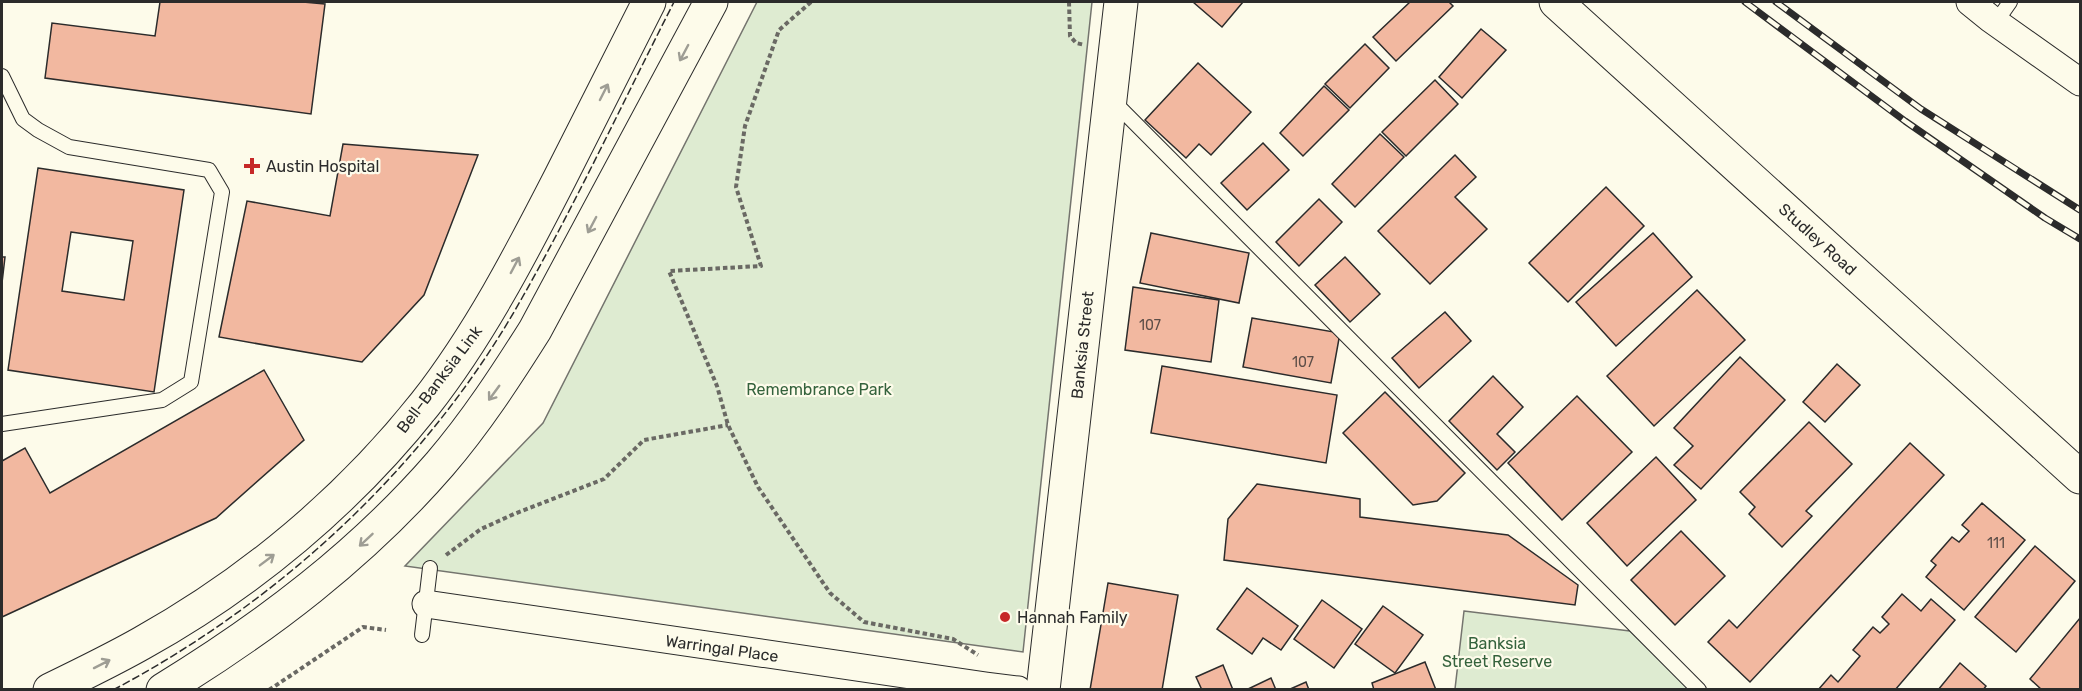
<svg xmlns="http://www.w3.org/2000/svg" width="2082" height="691" viewBox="0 0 2082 691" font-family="Rubik,sans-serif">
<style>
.green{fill:#deebd1;stroke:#74746e;stroke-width:1.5}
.building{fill:#f2b8a0;stroke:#2b2b2b;stroke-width:1.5;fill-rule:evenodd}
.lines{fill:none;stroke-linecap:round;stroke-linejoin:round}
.lane-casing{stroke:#2b2b2b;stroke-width:16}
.street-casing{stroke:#2b2b2b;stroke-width:29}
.secondary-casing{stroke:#2b2b2b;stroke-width:35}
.highway-casing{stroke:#2b2b2b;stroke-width:35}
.path{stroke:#6a6964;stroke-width:4;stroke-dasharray:4.5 3;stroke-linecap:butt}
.lane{stroke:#fdfbea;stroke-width:14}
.street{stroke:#fdfbea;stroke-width:27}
.secondary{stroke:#fdfbea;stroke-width:33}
.highway{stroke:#fdfbea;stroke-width:33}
.rail-casing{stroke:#2b2b2b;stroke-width:7}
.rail{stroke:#fdfbea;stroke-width:4.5;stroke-dasharray:14;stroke-linecap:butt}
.fence{stroke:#2b2b2b;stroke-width:1.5;stroke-dasharray:8 3;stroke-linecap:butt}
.oneway{stroke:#9e9d94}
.poi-dot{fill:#c62828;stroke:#fdfbea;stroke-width:2}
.labels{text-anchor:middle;stroke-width:4.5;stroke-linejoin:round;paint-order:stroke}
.number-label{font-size:14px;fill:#5d4e48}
.poi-label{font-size:16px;fill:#2b2b2b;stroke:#fdfbea;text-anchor:start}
.street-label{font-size:16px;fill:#2b2b2b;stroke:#fdfbea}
.park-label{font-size:16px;fill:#34623c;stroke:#fdfbea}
</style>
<rect width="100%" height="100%" fill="#fdfbea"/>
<g class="green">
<path d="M757 2H1092L1023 652 405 566 543 423Z"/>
<path d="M1464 611 1630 631 1689 689H1455Z"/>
</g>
<g class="building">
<path d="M160 2H303L325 4 311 114 45 78 52 23 155 36Z"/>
<path d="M1193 2H1243L1222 27Z"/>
<path d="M1410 2H1449L1453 6 1396 61 1373 37Z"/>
<path d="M1481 29 1506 50 1462 98 1439 77Z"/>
<path d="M1365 44 1389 68 1350 108 1325 84Z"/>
<path d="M1198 63 1251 112 1211 155 1199 144 1186 158 1145 120Z"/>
<path d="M1435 80 1458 104 1406 156 1382 132Z"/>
<path d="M1324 86 1349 110 1303 156 1280 133Z"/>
<path d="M1380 134 1404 157 1355 207 1332 184Z"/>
<path d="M1263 143 1289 170 1247 210 1221 183Z"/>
<path d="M343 144 478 155 424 295 362 362 219 337 247 201 330 216Z"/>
<path d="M1455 155 1476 177 1455 197 1487 229 1430 284 1378 231Z"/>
<path d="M38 168 184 190 154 392 8 370ZM71 232 133 241 124 300 62 291Z"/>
<path d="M1606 187 1644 226 1568 302 1529 263Z"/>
<path d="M1319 199 1342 222 1299 266 1276 242Z"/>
<path d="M1151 233 1249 253 1239 303 1140 283Z"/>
<path d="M1653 233 1692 277 1616 346 1576 302Z"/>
<path d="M2 257H5L2 283Z"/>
<path d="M1345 257 1380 294 1350 322 1315 285Z"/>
<path d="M1133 287 1219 300 1211 362 1125 350Z"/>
<path d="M1697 290 1745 340 1654 426 1607 376Z"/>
<path d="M1445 312 1471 341 1419 388 1392 358Z"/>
<path d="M1252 318 1340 333 1331 383 1243 367Z"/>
<path d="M1740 357 1785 400 1701 489 1674 465 1693 446 1674 428Z"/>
<path d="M1837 364 1860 385 1825 422 1803 402Z"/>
<path d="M1162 366 1337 395 1326 463 1151 433Z"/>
<path d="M264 370 304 440 216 518 2 617V461L25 448 50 493Z"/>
<path d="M1493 376 1523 407 1497 434 1515 452 1497 470 1449 421Z"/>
<path d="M1385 392 1465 473 1437 501 1413 505 1343 433Z"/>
<path d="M1577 396 1632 452 1562 520 1508 463Z"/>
<path d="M1809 422 1852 464 1806 511 1812 516 1782 547 1749 514 1755 507 1740 492Z"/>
<path d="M1910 443 1944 475 1750 682 1708 642 1729 620 1737 628Z"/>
<path d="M1656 457 1696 500 1627 566 1587 523Z"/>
<path d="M1257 484 1360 499V517L1508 535 1578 585 1575 605 1224 560 1228 519Z"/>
<path d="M1982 503 2025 540 1964 610 1926 577 1936 565 1931 561 1952 537 1959 542 1969 531 1962 525Z"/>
<path d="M1681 531 1725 576 1675 625 1631 580Z"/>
<path d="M2035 546 2075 581 2016 652 1975 617Z"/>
<path d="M1108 583 1178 595 1162 690H1090Z"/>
<path d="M1247 588 1298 626 1281 650 1263 638 1252 654 1217 629Z"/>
<path d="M1902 594 1921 611 1931 599 1955 620 1895 690H1818L1831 675 1838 682 1860 656 1853 650 1873 627 1880 633 1889 624 1882 617Z"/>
<path d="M1322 600 1362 629 1334 668 1294 639Z"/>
<path d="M1383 606 1423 635 1395 673 1355 644Z"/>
<path d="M2080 618V690H2042L2030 679Z"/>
<path d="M1425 662 1436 690H1374L1372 683Z"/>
<path d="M1960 663 1986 686 1983 690H1938Z"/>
<path d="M1223 665 1233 690H1202L1196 677Z"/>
<path d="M1271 678 1276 690H1246Z"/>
<path d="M1306 682 1309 690H1288Z"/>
</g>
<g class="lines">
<defs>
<g id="lane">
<path d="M1996 22 2010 2"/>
<path d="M2 76 23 119 38 130 69 147 209 170 222 192 191 382 162 400 2 424"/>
<path d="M1112 100 1699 690"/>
<path d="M422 635 430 568"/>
</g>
<g id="street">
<path d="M1970 2 1991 19 2080 82"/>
<path d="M426 604 986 686 1018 690"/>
</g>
<g id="secondary">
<path d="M1556 2 2080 477"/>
<path d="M1043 690 1121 2"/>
</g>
<g id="highway">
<path d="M50 690C81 675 112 660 142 643 250 583 348 501 425 404 479 335 520 256 560 178 590 119 620 60 649 2"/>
<path d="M163 690C266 627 361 555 440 464 476 422 506 376 535 330L711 2"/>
</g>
</defs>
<use href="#lane" class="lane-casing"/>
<use href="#street" class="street-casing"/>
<use href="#secondary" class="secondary-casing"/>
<use href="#highway" class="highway-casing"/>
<g class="path">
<path d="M811 2 779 30 745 126 736 187 761 266 669 271 717 386 728 425 758 487 830 593 864 622 953 639 978 655"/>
<path d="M1069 2 1070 36 1076 43 1085 45"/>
<path d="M446 555 481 529 514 514 604 479 644 440 728 425"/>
<path d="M269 690 363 627 386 630"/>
</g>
<use href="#lane" class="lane"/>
<use href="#street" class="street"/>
<use href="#secondary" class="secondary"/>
<use href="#highway" class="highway"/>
<defs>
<g id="rail">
<path d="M1745 2 1905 121 2045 218 2080 239"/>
<path d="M1776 2 1921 109 2080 210"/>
</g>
</defs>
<use href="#rail" class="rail-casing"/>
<use href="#rail" class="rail"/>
<path class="fence" d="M113 690C281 601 429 464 522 298 577 201 624 100 674 2"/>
</g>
<defs><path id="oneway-shaft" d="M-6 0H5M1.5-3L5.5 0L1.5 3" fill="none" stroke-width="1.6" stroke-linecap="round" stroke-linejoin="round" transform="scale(1.5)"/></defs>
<g class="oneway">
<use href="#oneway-shaft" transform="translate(684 53) rotate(118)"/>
<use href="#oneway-shaft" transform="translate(604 92) rotate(-63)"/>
<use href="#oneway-shaft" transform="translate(592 225) rotate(118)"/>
<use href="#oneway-shaft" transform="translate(515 265) rotate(-62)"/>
<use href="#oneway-shaft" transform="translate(494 393) rotate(126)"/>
<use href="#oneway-shaft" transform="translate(366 540) rotate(137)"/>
<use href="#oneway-shaft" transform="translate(267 560) rotate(-37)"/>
<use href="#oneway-shaft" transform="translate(102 664) rotate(-27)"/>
</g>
<g class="poi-dot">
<path d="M249 157h6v6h6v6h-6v6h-6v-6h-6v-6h6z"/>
<circle cx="1005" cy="617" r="6"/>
</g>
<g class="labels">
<g class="number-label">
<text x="1150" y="330">107</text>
<text x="1303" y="367">107</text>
<text x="1996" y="548">111</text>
</g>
<g class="poi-label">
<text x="266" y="172">Austin Hospital</text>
<text x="1017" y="623">Hannah Family</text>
</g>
<g class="street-label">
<text transform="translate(1818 239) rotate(42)" y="6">Studley Road</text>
<text transform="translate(1082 345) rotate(-84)" y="6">Banksia Street</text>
<text transform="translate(439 379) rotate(-53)" y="6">Bell–Banksia Link</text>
<text transform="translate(722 648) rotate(8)" y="6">Warringal Place</text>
</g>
<g class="park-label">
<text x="819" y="395">Remembrance Park</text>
<text x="1497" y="649">Banksia<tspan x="1497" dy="18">Street Reserve</tspan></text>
</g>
</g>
<rect width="2082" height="691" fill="none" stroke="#2b2b2b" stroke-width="6"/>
</svg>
